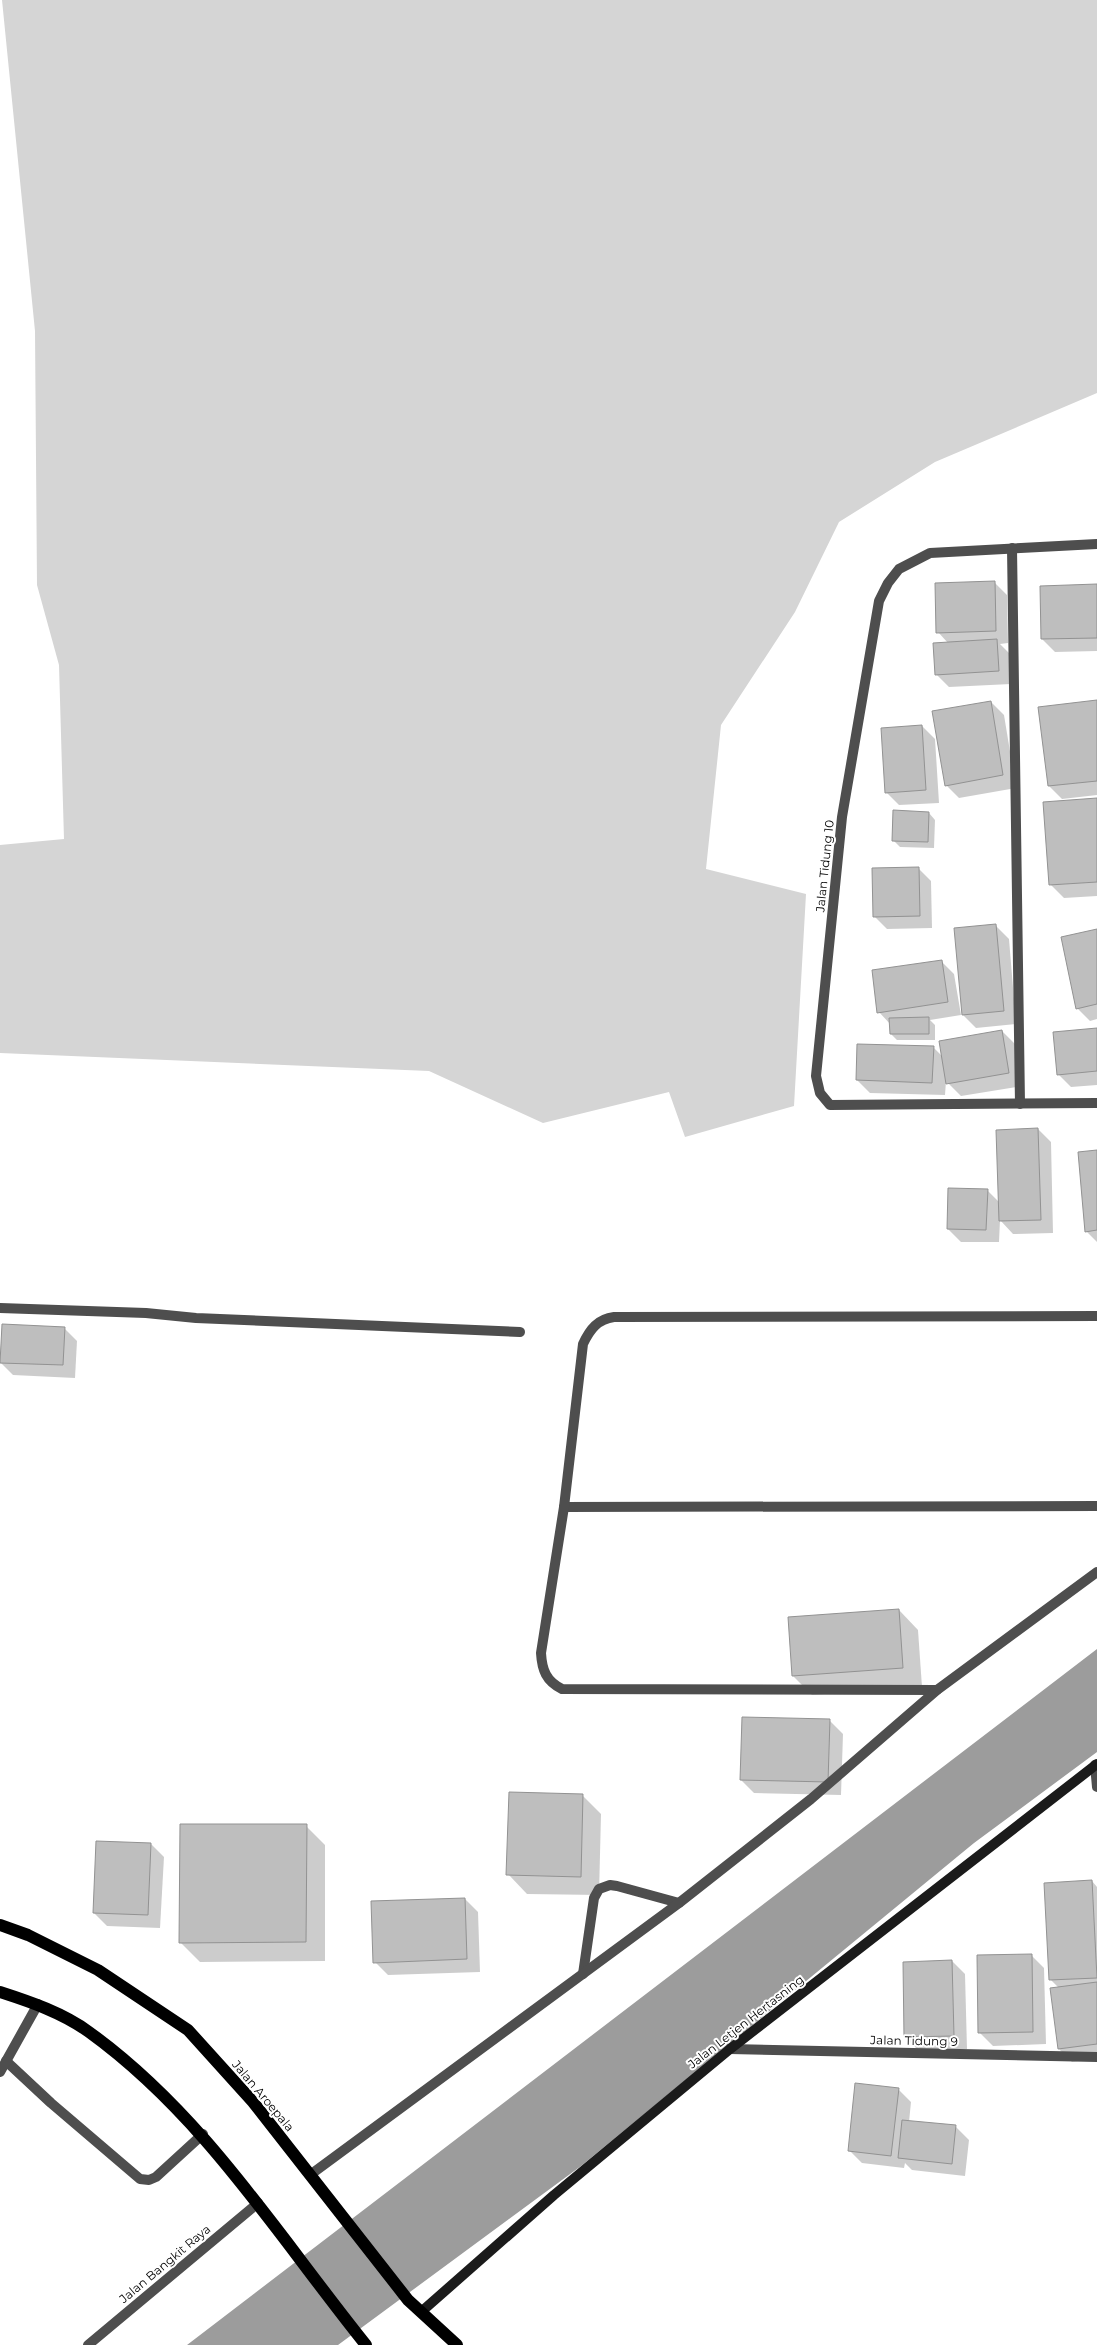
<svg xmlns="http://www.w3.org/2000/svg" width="1097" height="2345" viewBox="0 0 1097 2345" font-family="Montserrat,sans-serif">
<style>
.green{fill:#d5d5d5}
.water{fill:#9c9c9c}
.shadow{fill:#0003}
.building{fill:#bebebe;stroke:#929292}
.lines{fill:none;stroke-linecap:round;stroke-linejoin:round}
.lane{stroke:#4e4e4e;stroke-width:10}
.street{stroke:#4e4e4e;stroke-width:10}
.secondary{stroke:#1b1b1b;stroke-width:10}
.primary{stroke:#000;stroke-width:12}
.labels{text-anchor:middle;stroke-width:4;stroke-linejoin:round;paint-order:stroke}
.street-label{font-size:12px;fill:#000;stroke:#fff}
</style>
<rect width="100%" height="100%" fill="#fff"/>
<path class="green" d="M2 0H1097V393L935 462 839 522 795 612 721 725 706 869 806 894 794 1106 685 1137 669 1092 543 1123 429 1071 0 1053V845L64 839 59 665 37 585 35 331Z"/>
<path class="water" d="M1097 1649V1752L974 1843 581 2166 338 2345H187Z"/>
<g class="shadow">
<path d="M994 582 1007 595 1008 643 1000 644 1009 653 1011 684 949 687 936 674 948 643 938 632Z"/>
<path d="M1097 586V651L1055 652 1042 639Z"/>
<path d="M1097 701V795L1062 799 1049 786Z"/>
<path d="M991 702 1004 715 1016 788 959 798 946 785Z"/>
<path d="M922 726 935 739 939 803 899 805 886 792Z"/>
<path d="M1097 800V896L1064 898 1051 885 1045 804Z"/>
<path d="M929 813 935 820 934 848 900 847 894 841Z"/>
<path d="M918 868 931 881 932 928 887 929 874 916Z"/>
<path d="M996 926 1009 939 1016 1024 976 1028 963 1015Z"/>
<path d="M1097 931V1019L1090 1021 1077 1008Z"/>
<path d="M941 961 954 974 961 1015 930 1020 935 1025V1040H897L891 1034V1025L879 1012Z"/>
<path d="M1097 1029V1085L1071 1087 1058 1074Z"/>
<path d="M1002 1031 1015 1044 1022 1086 961 1096 946 1081 945 1095 870 1093 857 1080 933 1047 943 1057Z"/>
<path d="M1038 1129 1051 1142 1053 1233 1013 1234 1000 1220 999 1242H961L948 1229 987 1190 1000 1203Z"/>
<path d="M1097 1152V1242L1086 1231Z"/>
<path d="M64 1328 77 1341 75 1378 13 1375 0 1362Z"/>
<path d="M899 1610 918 1630 922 1687 812 1695 793 1676Z"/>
<path d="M830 1721 843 1734 841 1795 754 1793 741 1780Z"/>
<path d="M582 1795 601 1814 599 1895 527 1894 508 1874Z"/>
<path d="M306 1826 325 1845V1961L200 1962 181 1943Z"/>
<path d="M151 1844 164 1857 160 1928 107 1926 94 1913Z"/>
<path d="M1092 1881 1097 1887V2058L1072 2062 1059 2049V1988L1050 1979Z"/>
<path d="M465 1899 478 1912 480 1972 388 1975 375 1962Z"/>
<path d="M1031 1955 1044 1968 1046 2044 993 2046 980 2033Z"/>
<path d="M952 1961 965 1974 967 2049 918 2050 905 2037Z"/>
<path d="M898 2089 911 2102 909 2122 956 2127 969 2140 965 2176 912 2170 905 2163 904 2168 862 2163 849 2150Z"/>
</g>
<g class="building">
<path d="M995 581 996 631 936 633 935 583Z"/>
<path d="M1097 584V638L1041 639 1040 586Z"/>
<path d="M997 639 999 671 935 675 933 643Z"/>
<path d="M1097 700V781L1048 786 1038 707Z"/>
<path d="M991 701 1003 775 945 786 932 711Z"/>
<path d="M922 725 926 790 885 793 881 728Z"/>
<path d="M1097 798V882L1049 885 1043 802Z"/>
<path d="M893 810 929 812 928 842 892 841Z"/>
<path d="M919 867 920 916 873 917 872 868Z"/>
<path d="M996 924 1004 1011 962 1015 954 928Z"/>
<path d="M1097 929V1004L1076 1009 1061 937Z"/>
<path d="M942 960 948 1002 877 1013 872 970Z"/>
<path d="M929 1017V1034H890L889 1018Z"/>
<path d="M1097 1028V1071L1057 1075 1053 1032Z"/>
<path d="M1002 1030 1009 1073 946 1084 939 1041Z"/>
<path d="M857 1044 934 1046 932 1083 856 1080Z"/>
<path d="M1038 1128 1041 1220 999 1221 996 1130Z"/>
<path d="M1097 1150V1230L1085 1232 1078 1152Z"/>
<path d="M948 1188 988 1189 986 1230 947 1229Z"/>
<path d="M2 1324 65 1327 63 1365 0 1363Z"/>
<path d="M899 1609 903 1668 792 1676 788 1617Z"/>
<path d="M742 1717 830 1719 828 1782 740 1780Z"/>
<path d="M509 1792 583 1794 581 1877 506 1875Z"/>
<path d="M180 1824H307L306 1942 179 1943Z"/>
<path d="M96 1841 151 1843 148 1915 93 1913Z"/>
<path d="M1092 1880 1097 1978 1049 1980 1044 1883Z"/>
<path d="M465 1898 467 1959 373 1963 371 1901Z"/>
<path d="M1032 1954 1033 2032 978 2033 977 1955Z"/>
<path d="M952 1960 954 2036 904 2037 903 1962Z"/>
<path d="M1097 1982V2044L1058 2049 1050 1988Z"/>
<path d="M855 2083 899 2088 891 2156 848 2151Z"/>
<path d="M902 2120 956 2125 952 2164 898 2158Z"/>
</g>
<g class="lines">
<g class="lane">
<path d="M6 2061 51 2103 140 2179 149 2180 156 2177 203 2134"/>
<path d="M0 2072 38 2004"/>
</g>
<g class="street">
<path d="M1097 544 930 553 899 569 888 583 879 601 842 817 816 1076 820 1093 830 1105 1097 1103"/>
<path d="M1012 548 1020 1104"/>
<path d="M0 1308 146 1313 196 1318 520 1332"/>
<path d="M564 1507 1097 1506"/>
<path d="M937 1690 562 1689C546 1681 542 1670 541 1653L564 1507 583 1344C590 1329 598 1319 614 1317L1097 1316"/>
<path d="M1095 1765 1097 1787"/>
<path d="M583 1974 594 1898 599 1889 610 1885 617 1886 679 1903"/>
<path d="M730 2049 1097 2057"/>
<path d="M310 2175 679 1903 811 1799 937 1690 1097 1572"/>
<path d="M88 2345 258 2203"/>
</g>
<path class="secondary" d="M421 2312 554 2195 730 2049 1097 1764"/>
<g class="primary">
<path d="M0 1925 28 1935 98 1970 188 2030 253 2102 408 2300 457 2345"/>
<path d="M0 1992C31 2002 63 2013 89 2032 204 2115 279 2237 366 2345"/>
</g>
</g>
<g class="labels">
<g class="street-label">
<text transform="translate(825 866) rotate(-84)" y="4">Jalan Tidung 10</text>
<text transform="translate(746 2022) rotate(-38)" y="4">Jalan Letjen Hertasning</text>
<text transform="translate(914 2041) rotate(1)" y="4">Jalan Tidung 9</text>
<text transform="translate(263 2096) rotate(50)" y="4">Jalan Aroepala</text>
<text transform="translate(165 2264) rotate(-40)" y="4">Jalan Bangkit Raya</text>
</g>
</g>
</svg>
